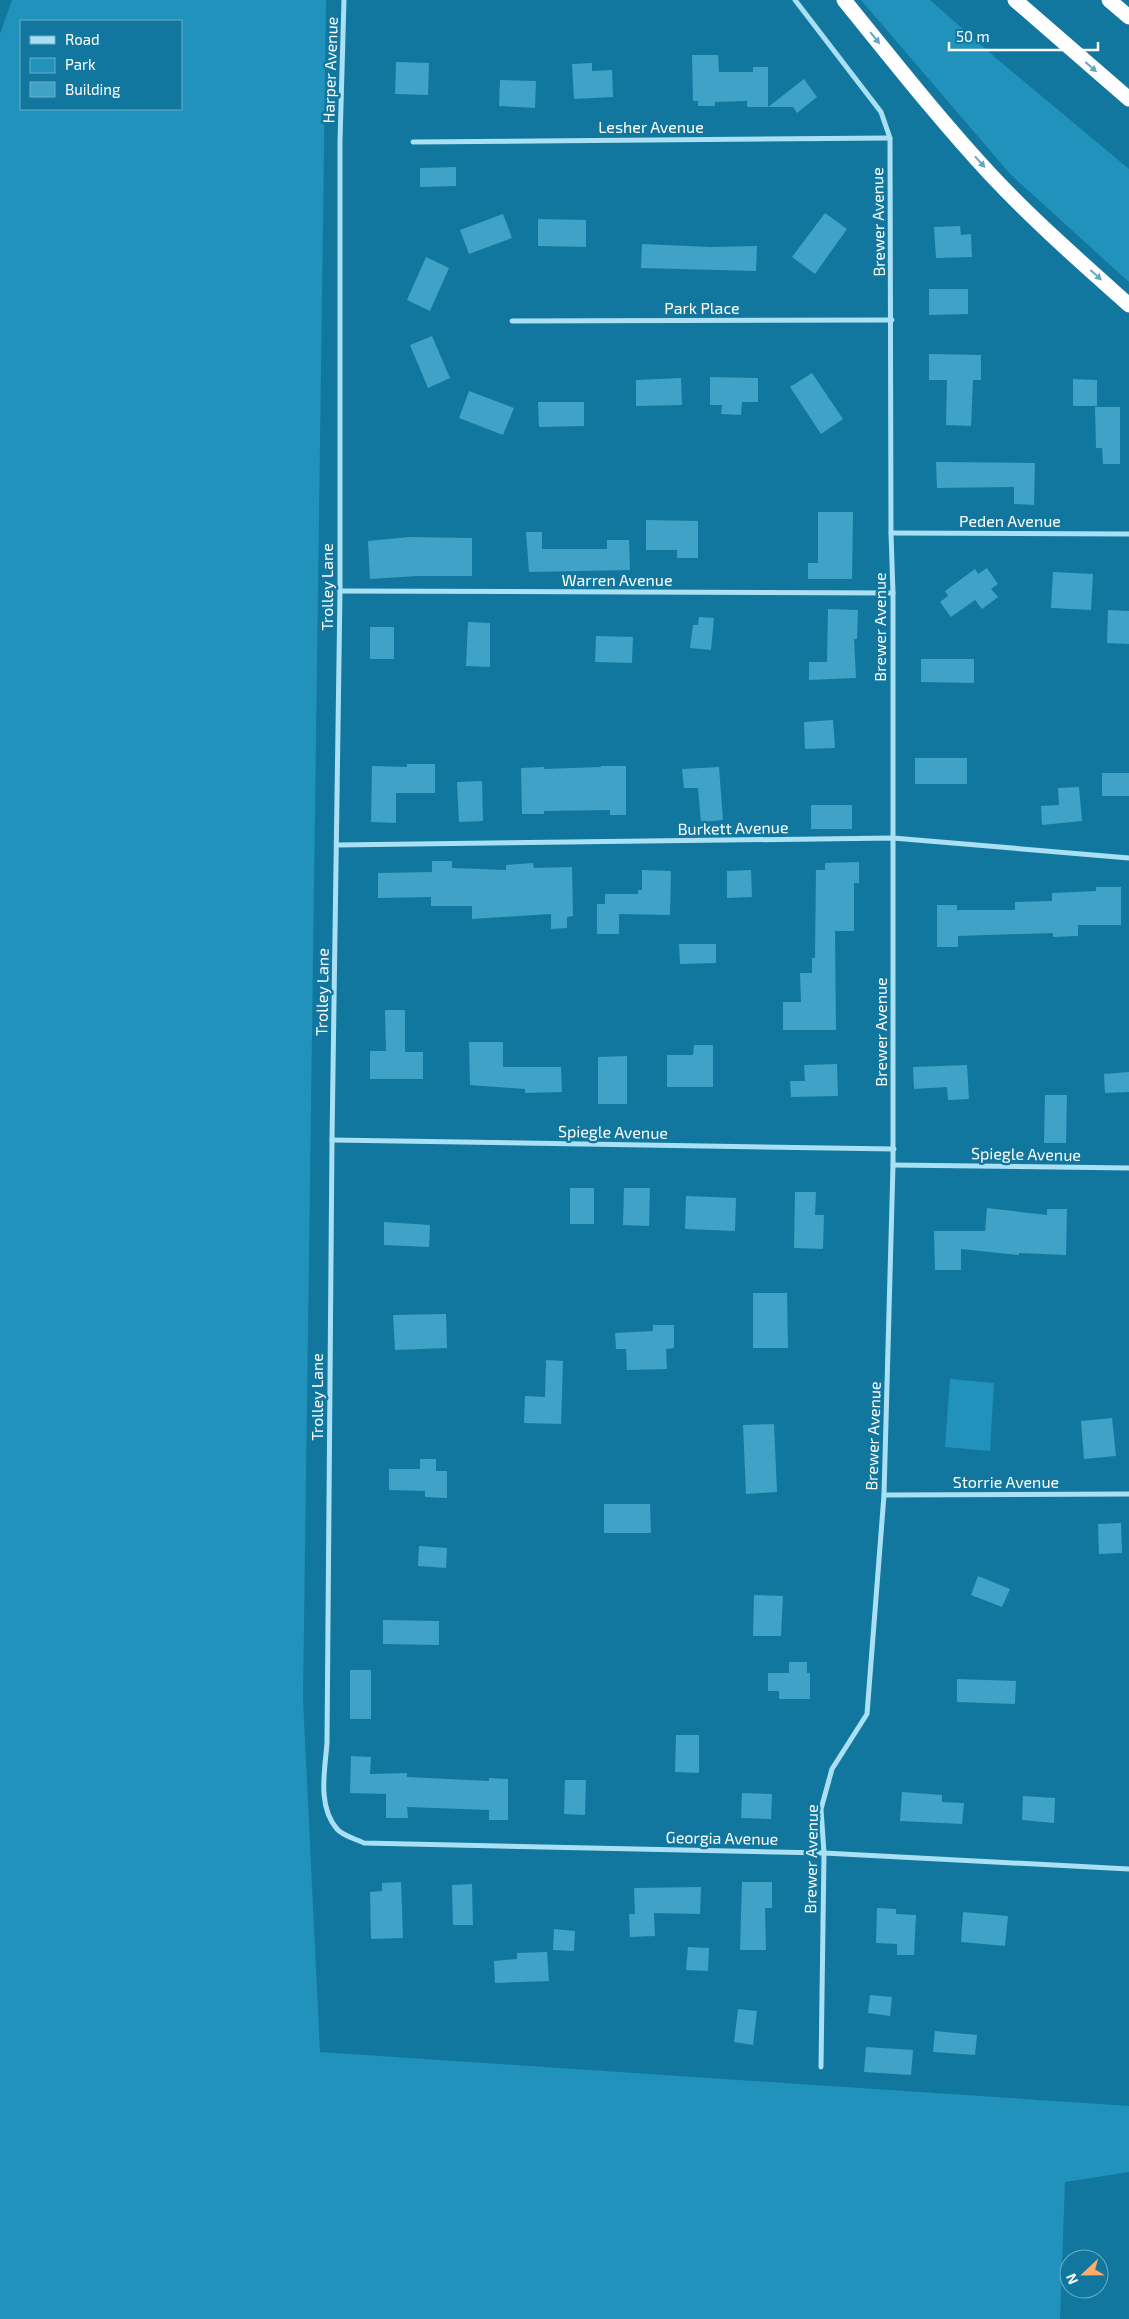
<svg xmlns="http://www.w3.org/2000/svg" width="1129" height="2319" viewBox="0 0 1129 2319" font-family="'Exo 2',sans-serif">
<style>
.green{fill:#2192bc;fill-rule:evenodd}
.building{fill:#3fa2c6}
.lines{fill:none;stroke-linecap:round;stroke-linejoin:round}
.street{stroke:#aae0f4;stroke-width:5}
.highway{stroke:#fff;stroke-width:15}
.oneway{fill:#65a7c1}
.labels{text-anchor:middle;stroke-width:5;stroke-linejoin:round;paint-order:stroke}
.street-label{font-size:16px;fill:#fff;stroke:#12779f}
</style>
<rect width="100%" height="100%" fill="#12779f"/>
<g class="green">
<path d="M12 0H326L303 1699 320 2052 1129 2106V2172L1065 2182 1060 2319H0V34ZM21 21H181V109H21Z"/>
<path d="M861 0H930L997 59 1129 169V282L1011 175Z"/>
<path d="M950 1379 994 1383 990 1451 945 1447Z"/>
</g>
<g class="building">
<path d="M692 55H718L719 72H753V67H768V107L804 79 817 97 797 113 793 107H747V101L715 102V106H698V101H693Z"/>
<path d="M396 62 429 63 428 95 395 94Z"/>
<path d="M592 63V71L612 70 613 97 574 99 572 64Z"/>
<path d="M500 80 536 81 535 108 499 106Z"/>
<path d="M456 167V186L420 187V168Z"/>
<path d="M825 213 847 229 815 274 792 257Z"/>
<path d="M503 214 512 238 469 254 460 230Z"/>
<path d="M538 219 586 220V247L538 246Z"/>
<path d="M960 226 961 235 971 234 972 257 936 258 934 227Z"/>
<path d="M642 244 711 247 757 246 756 271 641 268Z"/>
<path d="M426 257 449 268 430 311 407 300Z"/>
<path d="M929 289H968V314L929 315Z"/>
<path d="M432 336 450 378 428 388 410 345Z"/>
<path d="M929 354 981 355V380H973L971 426 946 425 947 380H929Z"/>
<path d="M812 373 843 419 821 434 790 387Z"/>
<path d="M710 377 758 378V402H742L741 415 721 414 722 405H710Z"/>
<path d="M681 378 682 405 636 406V380Z"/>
<path d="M1073 379 1097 380V406H1073Z"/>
<path d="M469 391 514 408 503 435 459 418Z"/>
<path d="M538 402H584V426L539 427Z"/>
<path d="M1095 407H1120V464H1103L1102 448H1096Z"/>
<path d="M936 462 1035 463 1034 505 1014 504V487L937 488Z"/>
<path d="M818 512H853L852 579H808V563H818Z"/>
<path d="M646 520 698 521V558H677V550H646Z"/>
<path d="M526 532H542V549H607V540H629L630 570 529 572Z"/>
<path d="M409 537 472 538V576H417L370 579 368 541Z"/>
<path d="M987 568 998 584 991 589 998 597 982 609 975 600 951 617 940 602 948 596 945 591 975 569 978 574Z"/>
<path d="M1053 572 1093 574 1091 610 1051 608Z"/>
<path d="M828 609 858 610 857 639H854L856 678 809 680V662H827Z"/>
<path d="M1108 610 1129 611V644L1107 643Z"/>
<path d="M699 617 714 618 711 650 690 648 693 625H698Z"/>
<path d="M468 622 490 623V667L466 666Z"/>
<rect x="370" y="627" width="24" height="32"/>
<path d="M596 636 633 637 632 663 595 662Z"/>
<path d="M921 659H974V683L921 682Z"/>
<path d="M833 720 835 748 805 749 804 722Z"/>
<rect x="915" y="758" width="52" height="26"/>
<path d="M407 764H435V793H396V823L371 822 372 766 407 767Z"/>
<path d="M601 766H626V815H610V810L544 811V814H522L521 768 544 767V769L601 767Z"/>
<path d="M719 767 723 820 701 822 698 788H684L682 769Z"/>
<rect x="1102" y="773" width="27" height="23"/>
<path d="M482 781 483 821 459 822 457 782Z"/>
<path d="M1079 787 1082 821 1042 825 1041 806 1059 805 1058 788Z"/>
<rect x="811" y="805" width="41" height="24"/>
<path d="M432 861H452V868L506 870V865L533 863 534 868 572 867 573 916 567 917V928L551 929V914L472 919V906H431V897L378 898V873L432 872Z"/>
<path d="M859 862V883H854V931H835L836 1030H783V1002H801L800 973H812V958H815L816 870H825V863Z"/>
<path d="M642 870 671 871 670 915 619 914V934H597V904H605V894H638V890H642Z"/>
<path d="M751 870 752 897 727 898V871Z"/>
<path d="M1096 887H1121V925H1078V936L1053 937V933L958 936V947H937V905H957V910H1015V902L1052 901V893L1096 891Z"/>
<path d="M679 944H716V963L680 964Z"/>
<path d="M385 1010H405V1052H423V1079H370V1051H386Z"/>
<path d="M469 1042H503V1067H561L562 1092 525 1093V1089L470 1085Z"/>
<path d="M694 1045H713V1087H667V1055H693Z"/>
<path d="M627 1056V1104H598V1057Z"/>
<path d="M837 1064 838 1096 791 1097 790 1081H805L804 1065Z"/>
<path d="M967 1065 969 1099 948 1100 947 1087 914 1089 913 1067Z"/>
<path d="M1129 1072V1092L1105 1093 1104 1074Z"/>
<path d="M1045 1095H1067L1066 1143H1044Z"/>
<rect x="570" y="1188" width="24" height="36"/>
<path d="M624 1188H650L649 1226 623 1225Z"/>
<path d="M795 1192H816L815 1215H824L823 1249 794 1248Z"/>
<path d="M686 1196 736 1198 735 1231 685 1229Z"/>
<path d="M987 1208 1047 1215V1209H1067L1066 1255 1019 1253V1255L961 1249V1270H935L934 1231H985Z"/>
<path d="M384 1222 430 1225 429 1247 384 1245Z"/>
<path d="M753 1293H787L788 1348H753Z"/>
<path d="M446 1314 447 1348 395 1350 393 1315Z"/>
<path d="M653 1325H674V1348L666 1349 667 1369 627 1370 626 1349H616L615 1333 653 1331Z"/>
<path d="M546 1360 563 1361 561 1424 524 1423 525 1396 545 1397Z"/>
<path d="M1112 1418 1116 1456 1084 1459 1081 1421Z"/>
<path d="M774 1424 777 1492 746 1494 743 1425Z"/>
<path d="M420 1459H436V1471H447V1498L425 1497V1491L389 1490V1469H420Z"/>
<path d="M604 1504H650L651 1533H604Z"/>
<path d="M1121 1523 1122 1553 1099 1554 1098 1524Z"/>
<path d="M419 1546 447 1548 446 1568 418 1566Z"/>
<path d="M978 1576 1010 1589 1002 1607 971 1595Z"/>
<path d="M754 1595 783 1596 781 1636H753Z"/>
<path d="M383 1620 439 1621V1645L383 1644Z"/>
<path d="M789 1662H807V1673H810V1699H779V1691H768V1673H789Z"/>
<rect x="350" y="1670" width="21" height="49"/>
<path d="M957 1679 1016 1681 1015 1704 957 1702Z"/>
<path d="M676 1735H699V1773L675 1772Z"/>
<path d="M351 1756 371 1757 370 1774 407 1773V1777L489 1781V1778L508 1779V1820H489V1810L407 1807 408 1818H386V1794L350 1793Z"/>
<path d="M565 1780H586L585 1815 564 1814Z"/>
<path d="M902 1792 942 1795V1802L964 1803 962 1824 900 1821Z"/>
<path d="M742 1793 772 1794 771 1819 741 1818Z"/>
<path d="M1023 1796 1055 1798 1054 1823 1022 1820Z"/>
<path d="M401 1882 403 1938 371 1939 370 1892 382 1891V1883Z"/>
<path d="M742 1882H772V1908H765L766 1950H740Z"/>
<path d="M472 1884 473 1925H453L452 1885Z"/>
<path d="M701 1887 700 1914 654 1913 655 1936 630 1937 629 1914H635L634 1888Z"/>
<path d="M877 1908 896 1909V1914L916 1915 914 1955H897V1944L876 1943Z"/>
<path d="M963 1912 1008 1916 1005 1946 961 1942Z"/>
<path d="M554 1929 575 1931 574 1951 553 1950Z"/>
<path d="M688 1947 709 1948 708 1971 686 1970Z"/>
<path d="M547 1952 549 1981 495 1983 494 1961 517 1959V1953Z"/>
<path d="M870 1995 892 1997 890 2016 868 2013Z"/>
<path d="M738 2009 757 2011 753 2045 734 2042Z"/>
<path d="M935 2031 977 2035 975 2055 933 2052Z"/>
<path d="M866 2047 913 2050 911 2075 864 2072Z"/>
</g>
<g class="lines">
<g class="street">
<path d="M344 0 340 141V591L332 1140 327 1743C325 1770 317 1806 337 1829 343 1836 356 1839 364 1843L824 1853 1129 1869"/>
<path d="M795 0 881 112 890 138 891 533 893 593V1165L884 1495 867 1714 832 1769 821 1809 824 1853 821 2067"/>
<path d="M413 142 890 138"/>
<path d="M512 321 892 320"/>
<path d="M891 533 1129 534"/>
<path d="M340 591 893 593"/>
<path d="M337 845 893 838 1129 858"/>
<path d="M332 1140 894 1149"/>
<path d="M893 1165 1129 1168"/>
<path d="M884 1495 1129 1494"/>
</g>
<g class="highway">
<path d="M844 0C892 59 939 119 991 175 1034 221 1082 263 1129 305"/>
<path d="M1015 0 1129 99"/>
<path d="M1109 0 1129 17"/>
</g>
</g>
<defs><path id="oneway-solid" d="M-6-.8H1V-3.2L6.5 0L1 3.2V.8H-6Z" transform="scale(1.25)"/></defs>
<g class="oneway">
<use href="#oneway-solid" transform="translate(875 38) rotate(51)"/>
<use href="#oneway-solid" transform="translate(1091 67) rotate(41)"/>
<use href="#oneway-solid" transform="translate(980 162) rotate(48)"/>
<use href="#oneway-solid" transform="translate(1096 275) rotate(42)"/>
</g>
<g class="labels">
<g class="street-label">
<text transform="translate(330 70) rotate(-88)" y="6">Harper Avenue</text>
<text x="651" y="133">Lesher Avenue</text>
<text transform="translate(878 222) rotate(-91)" y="6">Brewer Avenue</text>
<text x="702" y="314">Park Place</text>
<text x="1010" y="527">Peden Avenue</text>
<text x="617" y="586">Warren Avenue</text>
<text transform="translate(327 587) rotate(-90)" y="6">Trolley Lane</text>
<text transform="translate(880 627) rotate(-90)" y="6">Brewer Avenue</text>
<text transform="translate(733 828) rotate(-1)" y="6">Burkett Avenue</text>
<text transform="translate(322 992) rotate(-89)" y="6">Trolley Lane</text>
<text transform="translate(881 1032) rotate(-90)" y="6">Brewer Avenue</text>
<text transform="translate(613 1132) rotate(1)" y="6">Spiegle Avenue</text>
<text transform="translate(1026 1154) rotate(1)" y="6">Spiegle Avenue</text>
<text transform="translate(317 1397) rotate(-90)" y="6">Trolley Lane</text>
<text transform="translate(873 1436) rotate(-88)" y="6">Brewer Avenue</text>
<text x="1006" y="1488">Storrie Avenue</text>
<text transform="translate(722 1838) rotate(1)" y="6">Georgia Avenue</text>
<text transform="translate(811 1859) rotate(-89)" y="6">Brewer Avenue</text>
</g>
</g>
<rect x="20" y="20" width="162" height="90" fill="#12779f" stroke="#71adc5"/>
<rect x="30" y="36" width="25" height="8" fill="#aae0f4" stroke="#71adc5"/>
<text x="65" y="45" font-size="15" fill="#ffffff">Road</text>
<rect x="30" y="58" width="25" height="15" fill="#2192bc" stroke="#71adc5"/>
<text x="65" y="70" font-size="15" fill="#ffffff">Park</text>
<rect x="30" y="82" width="25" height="15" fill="#3fa2c6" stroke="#71adc5"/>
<text x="65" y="95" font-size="15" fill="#ffffff">Building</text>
<g transform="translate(1084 2274) rotate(248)"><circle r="24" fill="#12779f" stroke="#71adc5"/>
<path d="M0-4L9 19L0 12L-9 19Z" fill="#ffac6d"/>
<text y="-8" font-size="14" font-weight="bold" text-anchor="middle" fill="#ffffff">N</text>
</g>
<path d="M949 42v8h149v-8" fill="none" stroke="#ffffff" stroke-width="2.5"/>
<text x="956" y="42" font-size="15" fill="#ffffff" stroke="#12779f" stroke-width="4" paint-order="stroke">50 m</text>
</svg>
